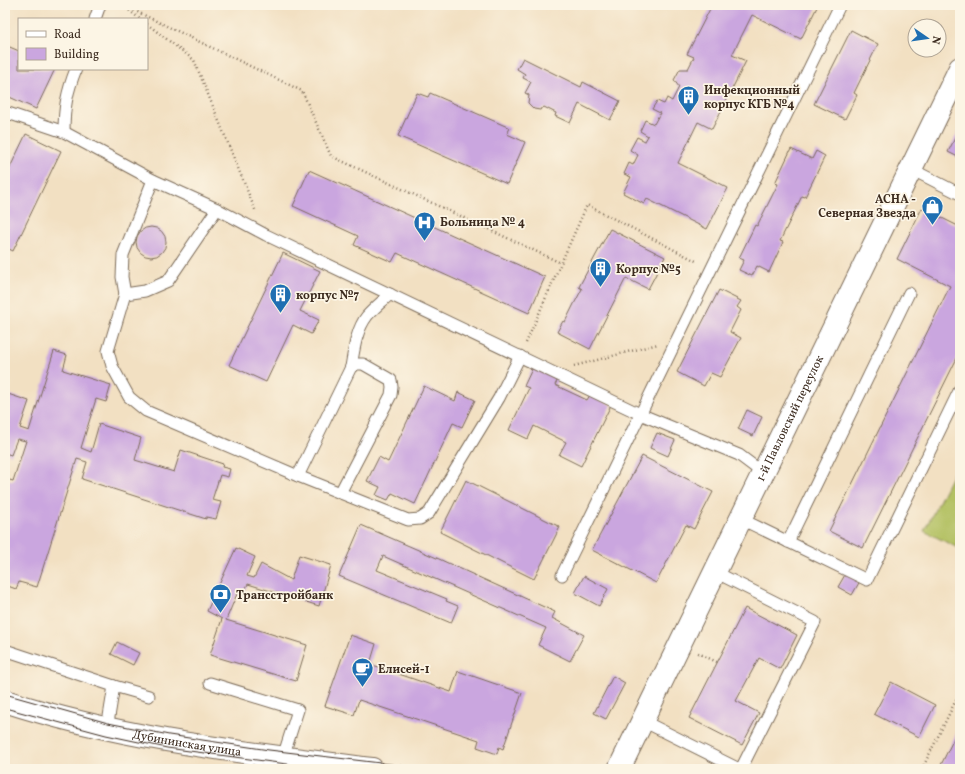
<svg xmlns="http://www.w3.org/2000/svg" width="965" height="774" viewBox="0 0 965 774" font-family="Vollkorn,serif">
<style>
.green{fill:#b4c163;stroke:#787640}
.building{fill:#caa6df}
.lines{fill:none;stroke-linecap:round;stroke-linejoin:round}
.service-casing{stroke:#7b6a57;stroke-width:13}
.minor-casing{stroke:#7b6a57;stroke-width:24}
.secondary-casing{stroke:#7b6a57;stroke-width:24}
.path{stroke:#7b6a57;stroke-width:2.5;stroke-dasharray:1 3;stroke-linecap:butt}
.service{stroke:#fff;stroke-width:11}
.minor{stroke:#fff;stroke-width:22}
.secondary{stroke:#fff;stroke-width:22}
.tram{stroke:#3b2a1e;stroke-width:1}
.labels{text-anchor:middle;stroke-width:3.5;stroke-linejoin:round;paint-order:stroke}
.poi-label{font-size:12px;font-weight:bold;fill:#3b2a1e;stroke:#fcf5e5;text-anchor:start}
.street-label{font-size:12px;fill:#3b2a1e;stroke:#fcf5e5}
</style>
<rect width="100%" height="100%" fill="#fcf5e5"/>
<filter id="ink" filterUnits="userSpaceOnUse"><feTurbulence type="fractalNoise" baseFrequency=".025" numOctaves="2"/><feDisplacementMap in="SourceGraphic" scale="8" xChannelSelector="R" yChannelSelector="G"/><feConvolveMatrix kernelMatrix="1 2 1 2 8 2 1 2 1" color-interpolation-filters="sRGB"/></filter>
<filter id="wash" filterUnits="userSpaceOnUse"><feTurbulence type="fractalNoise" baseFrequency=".012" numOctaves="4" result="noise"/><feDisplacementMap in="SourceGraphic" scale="16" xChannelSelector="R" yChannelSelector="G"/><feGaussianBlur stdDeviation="0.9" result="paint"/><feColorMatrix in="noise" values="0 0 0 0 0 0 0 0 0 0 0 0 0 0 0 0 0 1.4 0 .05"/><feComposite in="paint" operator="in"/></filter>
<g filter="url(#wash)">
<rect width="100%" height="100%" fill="#f2e0c2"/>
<path class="green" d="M960 460V549L924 531Z"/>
<g id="blocks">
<g class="building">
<path d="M712 5H818L801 39 752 15 732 55 746 61 712 129 698 122 678 163 728 188 707 229 647 199 644 204 623 193 631 177 624 174 629 163 633 165 638 155 630 150 637 137 645 141 648 136 640 131 645 120 654 124 660 113 652 109 657 101 664 104 667 98 672 101 679 87 674 80 680 69H688L694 57 687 54Z"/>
<path d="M851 30 878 44 854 93 857 95 845 119 814 104Z"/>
<path d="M5 45 19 51V69H55L36 109 5 95Z"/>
<path d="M523 58 581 87 583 82 620 101 610 120 579 104 570 123 555 116 556 113 544 107 540 110 534 109 528 103 529 95 525 93 531 82 523 78 525 74 517 69Z"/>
<path d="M417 93 428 97 430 93 510 128 507 134 525 142 507 184 398 136Z"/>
<path d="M960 128V158L948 152Z"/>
<path d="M26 134 61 151 13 251 5 247V178Z"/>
<path d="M791 149 812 159 816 151 825 156 805 197 802 196 780 241 783 242 769 272 757 266 752 276 739 270 744 260 739 258 755 225 757 226 778 184 775 183Z"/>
<path d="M309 170 545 277 529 313 397 253 392 262 354 245 358 236 293 206Z"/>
<path d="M922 208 960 227V352L863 548 829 531 950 286 897 259Z"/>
<circle cx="151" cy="242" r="15"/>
<path d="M610 229 665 257 648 289 626 278 590 349 557 332 563 321 565 322 574 304 582 289 579 287 581 283Z"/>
<path d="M283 253 320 271 300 311 319 320 311 334 293 325 266 382 229 365Z"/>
<path d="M719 290 741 301 737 307 741 310 730 332 741 338 720 377 711 373 704 386 677 372Z"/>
<path d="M54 351 67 355 63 370 111 385 106 402 96 399 81 448 91 452 99 424 141 438 135 460 174 472 181 450 223 464 222 467 230 469 228 477 220 475 212 500 221 502 216 519 206 517V519L82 479 87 462 77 459 37 587 19 582 16 589 5 585V508L8 500 5 499V484L6 479 13 481 26 441 17 439 11 455 5 453V393L29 401 20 428 29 431Z"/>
<path d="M533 367 558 379 555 385 587 400 590 395 611 405 581 466 559 455 566 442 534 426 528 439 509 430 529 388 524 386Z"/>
<path d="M424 386 455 401 458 392 475 400 462 427 453 423 415 504 392 493 388 500 376 495 380 487 367 481 379 457 388 462Z"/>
<path d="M747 410 762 417 753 436 738 429Z"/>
<path d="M657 433 675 440 668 456 650 448Z"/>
<path d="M642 456 713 492 694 529 686 525 656 583 592 550Z"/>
<path d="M466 480 560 527 534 579 440 532Z"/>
<path d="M361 525 439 559 555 612 552 618 584 635 570 661 538 645 546 628 383 556 377 570 447 599 446 601 458 606 451 623 339 576Z"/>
<path d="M236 548 255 557 247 576 254 578 261 564 291 580 299 555 331 565 319 606 248 584 242 596 237 594 226 620 307 645 296 681 210 655 222 619 207 611Z"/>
<path d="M846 573 860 581 852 595 838 587Z"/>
<path d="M584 576 608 589 599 606 575 593Z"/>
<path d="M745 608 797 635 780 669 759 658 736 701 759 713 742 745 689 718Z"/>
<path d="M350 635 376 644 370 664 451 692 458 671 522 693 503 749 499 747 497 754 477 747 479 740 359 700 354 715 325 706Z"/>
<path d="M117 642 139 653 133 665 111 654Z"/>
<path d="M613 676 625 683 606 719 594 713Z"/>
<path d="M891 682 935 705 919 737 874 714Z"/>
<path d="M960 726V769H939Z"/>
</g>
</g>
</g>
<g filter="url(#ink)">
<use href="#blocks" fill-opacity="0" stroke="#7b6a57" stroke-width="1"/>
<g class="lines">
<defs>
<g id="service">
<path d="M95 19 100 5"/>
<path d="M5 112 64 132 153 180 217 209 266 235 640 414 739 455 763 473"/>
<path d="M64 132C64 107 67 92 76 69"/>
<path d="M911 169 960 194"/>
<path d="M217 209 168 281 145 291 125 294 108 351 112 366 129 397 146 411 298 476 408 520 420 519 429 513 499 398 520 356"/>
<path d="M125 294 122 277 123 255 153 180"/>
<path d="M351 367C354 350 356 330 367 316 374 308 383 301 390 294"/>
<path d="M298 476 351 367 357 364H363L391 380 392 387 391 395 340 493"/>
<path d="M741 519 867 580 960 389"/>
<path d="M788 542 909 293"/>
<path d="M715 572 815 622 741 769"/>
<path d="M562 575 840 5"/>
<path d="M5 650 114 686 149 696"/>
<path d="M210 683 298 710 283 757"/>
<path d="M643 721 739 769"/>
<path d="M107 729 114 686"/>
</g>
<g id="minor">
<path id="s1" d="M619 769 960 68"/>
</g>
<g id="secondary">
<path id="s2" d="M5 701C124 740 249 753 372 769"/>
</g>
</defs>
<use href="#service" class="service-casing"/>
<use href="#minor" class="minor-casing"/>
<use href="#secondary" class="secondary-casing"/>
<g class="path">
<path d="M123 5 302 91 331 156 561 263"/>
<path d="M126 8 140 19"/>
<path d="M147 24 194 60 256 212"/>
<path d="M526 343 561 263 587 205 698 262"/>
<path d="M574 366 658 344"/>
<path d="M698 653 717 662"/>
<path d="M922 769 960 692"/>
</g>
<use href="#service" class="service"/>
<use href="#minor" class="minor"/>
<use href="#secondary" class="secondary"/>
<g class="tram">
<path d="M5 694 108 723 169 735 269 750 432 769"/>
<path d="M5 708 106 735 167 748 324 769"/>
</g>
</g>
</g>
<defs>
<symbol id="building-pin" viewBox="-11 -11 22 30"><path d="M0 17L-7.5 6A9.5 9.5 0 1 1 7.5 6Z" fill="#1f6fb2" stroke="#fcf5e5"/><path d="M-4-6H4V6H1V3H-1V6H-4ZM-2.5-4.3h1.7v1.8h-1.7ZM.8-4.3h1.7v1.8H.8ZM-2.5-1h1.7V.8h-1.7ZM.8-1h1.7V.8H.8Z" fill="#fff"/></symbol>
<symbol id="shop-pin" viewBox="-11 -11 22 30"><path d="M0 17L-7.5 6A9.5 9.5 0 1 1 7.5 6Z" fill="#1f6fb2" stroke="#fcf5e5"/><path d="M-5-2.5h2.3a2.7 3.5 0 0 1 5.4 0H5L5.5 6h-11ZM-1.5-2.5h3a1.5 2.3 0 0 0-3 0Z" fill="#fff"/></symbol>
<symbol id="hospital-pin" viewBox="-11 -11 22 30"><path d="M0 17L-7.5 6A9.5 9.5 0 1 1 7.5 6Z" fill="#1f6fb2" stroke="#fcf5e5"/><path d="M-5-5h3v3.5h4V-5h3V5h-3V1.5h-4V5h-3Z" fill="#fff"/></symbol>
<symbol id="bank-pin" viewBox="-11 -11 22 30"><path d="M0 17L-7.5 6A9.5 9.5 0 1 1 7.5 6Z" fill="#1f6fb2" stroke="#fcf5e5"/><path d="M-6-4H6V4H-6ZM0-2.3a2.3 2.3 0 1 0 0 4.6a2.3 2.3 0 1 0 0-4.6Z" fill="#fff"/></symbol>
<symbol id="cafe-pin" viewBox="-11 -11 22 30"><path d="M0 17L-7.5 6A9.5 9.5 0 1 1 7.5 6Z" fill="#1f6fb2" stroke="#fcf5e5"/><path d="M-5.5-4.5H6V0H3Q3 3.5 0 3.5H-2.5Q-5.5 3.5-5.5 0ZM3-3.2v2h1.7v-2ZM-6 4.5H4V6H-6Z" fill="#fff"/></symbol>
</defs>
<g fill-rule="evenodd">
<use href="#building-pin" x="676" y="84" width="25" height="34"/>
<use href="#shop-pin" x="920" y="194" width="25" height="34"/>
<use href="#hospital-pin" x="412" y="210" width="25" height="34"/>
<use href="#building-pin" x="588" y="256" width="25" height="34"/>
<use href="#building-pin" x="268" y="282" width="25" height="34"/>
<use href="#bank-pin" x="208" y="582" width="25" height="34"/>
<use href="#cafe-pin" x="350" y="656" width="25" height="34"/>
</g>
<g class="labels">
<g class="poi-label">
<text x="704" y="94">Инфекционный<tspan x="704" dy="14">корпус КГБ №4</tspan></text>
<text x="916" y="203" text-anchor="end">АСНА -<tspan x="916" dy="14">Северная Звезда</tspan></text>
<text x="440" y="226">Больница № 4</text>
<text x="616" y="273">Корпус №5</text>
<text x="296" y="299">корпус №7</text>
<text x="236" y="599">Трансстройбанк</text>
<text x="378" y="673">Елисей-1</text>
</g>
<g class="street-label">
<text dy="4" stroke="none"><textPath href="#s1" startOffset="390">1-й Павловский переулок</textPath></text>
<text dy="4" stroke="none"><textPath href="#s2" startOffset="187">Дубининская улица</textPath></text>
</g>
</g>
<rect width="965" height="774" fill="none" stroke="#fcf5e5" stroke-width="20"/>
<rect x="18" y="18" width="130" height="52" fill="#fcf5e5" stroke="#afa495"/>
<rect x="26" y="31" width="20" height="6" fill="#ffffff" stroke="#afa495"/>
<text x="54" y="38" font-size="12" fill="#3b2a1e">Road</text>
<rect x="26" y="48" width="20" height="12" fill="#caa6df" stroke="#afa495"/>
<text x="54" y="58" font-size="12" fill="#3b2a1e">Building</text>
<g transform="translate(927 38) rotate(103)"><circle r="19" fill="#fcf5e5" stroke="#afa495"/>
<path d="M0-3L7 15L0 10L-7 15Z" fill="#1f6fb2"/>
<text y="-6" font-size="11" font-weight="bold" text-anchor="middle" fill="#3b2a1e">N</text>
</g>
</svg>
